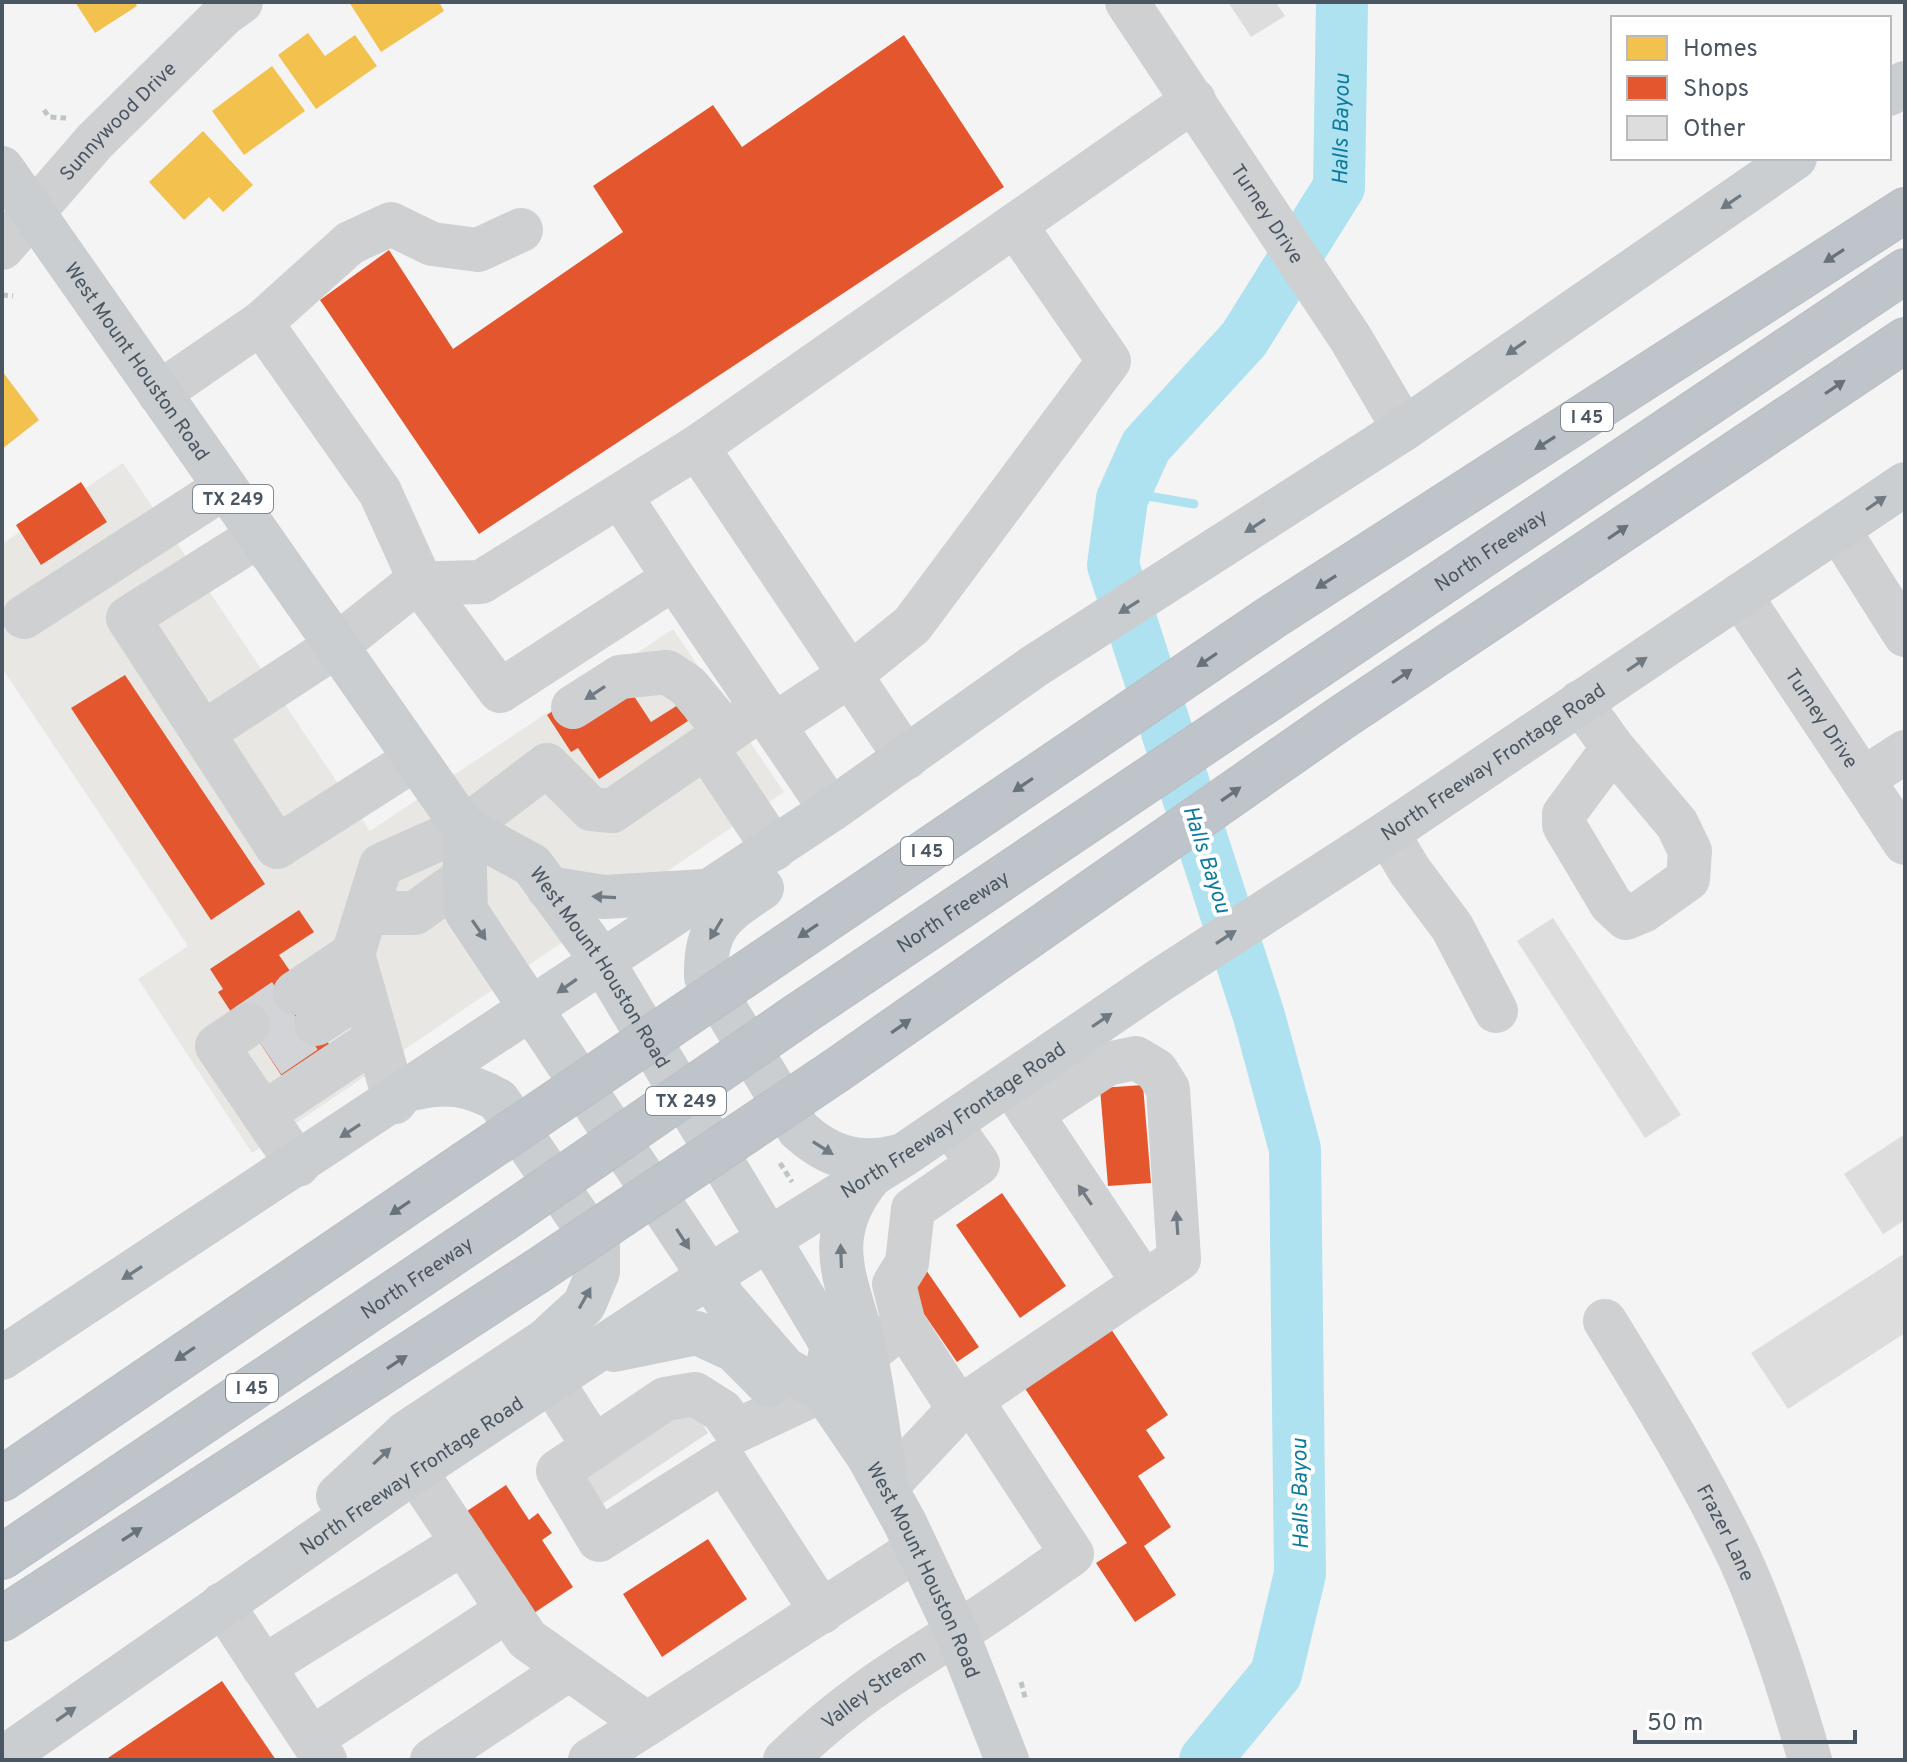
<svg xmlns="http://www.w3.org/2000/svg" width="1907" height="1762" viewBox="0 0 1907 1762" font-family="Overpass,sans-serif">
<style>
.commercial{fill:#e8e7e3}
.homes{fill:#f2c14e}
.shops{fill:#e4572e}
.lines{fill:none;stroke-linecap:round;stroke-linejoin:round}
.stream{stroke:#aee2f0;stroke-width:9}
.river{stroke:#aee2f0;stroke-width:52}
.building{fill:#ddddde}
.minor-tunnel{stroke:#d2d4d7;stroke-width:44;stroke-dasharray:44 22;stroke-linecap:butt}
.highway-casing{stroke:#b9bec3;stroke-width:46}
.path{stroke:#bcc7c4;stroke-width:5;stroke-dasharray:6 4;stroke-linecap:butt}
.minor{stroke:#ced0d2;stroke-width:44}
.major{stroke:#caced1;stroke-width:44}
.highway{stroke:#bec4c9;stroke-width:44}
.highway-bridge-casing{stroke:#b9bec3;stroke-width:46;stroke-linecap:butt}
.highway-bridge{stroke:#bec4c9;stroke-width:44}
.oneway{fill:#707a83}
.oneway2{fill:#67727b}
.oneway3{fill:#727b83}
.labels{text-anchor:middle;stroke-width:8;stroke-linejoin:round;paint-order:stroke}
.shield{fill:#fff;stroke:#808990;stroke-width:2}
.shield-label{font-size:18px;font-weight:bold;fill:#4a5661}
.street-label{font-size:20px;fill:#4a5661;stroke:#fff}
.water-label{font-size:22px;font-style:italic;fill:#0c7c9b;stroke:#fff}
</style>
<rect width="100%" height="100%" fill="#f4f4f4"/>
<path class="commercial" d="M123 463 370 831 673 629 784 792 252 1153 138 979 188 946 2 668V544Z"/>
<g class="homes">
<path d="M75 2H135L137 6 95 33Z"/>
<path d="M349 2H439L444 11 381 52Z"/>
<path d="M308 33 325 56 355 35 377 66 316 109 278 55Z"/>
<path d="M272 66 305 111 244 155 212 111Z"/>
<path d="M203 131 253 185 223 212 209 197 184 220 149 182Z"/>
<path d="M2 371 39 420 2 449Z"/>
</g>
<g class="shops">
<path d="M904 35 1004 187 479 534 320 300 389 250 453 349 623 232 593 186 713 105 742 147Z"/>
<path d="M81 482 107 522 41 565 16 525Z"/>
<path d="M125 675 265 884 211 920 71 708Z"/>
<path d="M626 684 651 722 678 705 688 721 599 779 578 748 571 752 547 715 569 700Z"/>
<path d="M299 910 314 932 279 955 290 971 283 975 335 1053 287 1084 241 1014 235 1018 218 992 223 989 210 969Z"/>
<path d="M1143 1085 1151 1183 1108 1186 1100 1088Z"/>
<path d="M1002 1193 1066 1286 1020 1318 956 1225Z"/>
<path d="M924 1267 979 1347 957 1362 902 1282Z"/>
<path d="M1111 1329 1168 1415 1146 1430 1165 1458 1138 1476 1171 1527 1144 1546 1176 1595 1135 1622 1096 1563 1127 1543 1024 1387Z"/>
<path d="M506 1485 529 1520 538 1513 552 1533 542 1540 573 1587 534 1613 504 1565 499 1568 467 1511Z"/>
<path d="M708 1539 747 1599 662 1657 623 1594Z"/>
<path d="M222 1681 276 1760H105Z"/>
</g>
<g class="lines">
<path class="stream" d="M1125 492 1194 504"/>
<path class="river" id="s1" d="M1205 1760 1276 1674 1300 1574 1295 1149 1259 1016 1113 565 1122 499 1146 446 1244 339 1339 187 1342 2"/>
</g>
<g class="building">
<path d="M1228 2H1276L1285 16 1251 37Z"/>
<path d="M1553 918 1681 1115 1645 1138 1517 941Z"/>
<path d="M1905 1134V1220L1883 1234 1844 1174Z"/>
<path d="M1905 1253V1333L1788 1409 1751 1353Z"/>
<path d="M689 1402 708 1433 587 1514 568 1483Z"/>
</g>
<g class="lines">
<g class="minor-tunnel">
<path d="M248 1025 295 993"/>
<path d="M269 1056 316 1024"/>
</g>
<defs>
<g id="highway">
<path d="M765 961 1272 617 1905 210"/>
<path id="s10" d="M800 1014 1905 271"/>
<path d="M837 1070 1338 720 1905 340"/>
<path d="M2 1479 465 1164"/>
<path id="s11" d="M2 1557 502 1220"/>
<path d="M2 1619 536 1272"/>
</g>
</defs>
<use href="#highway" class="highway-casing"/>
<g class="path">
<path d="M44 110 49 117 66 118"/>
<path d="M2 295 13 296"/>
<path d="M780 1163 792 1182"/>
<path d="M1021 1682 1026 1701"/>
</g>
<g class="minor">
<path id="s2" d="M1127 2 1351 339 1404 429"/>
<path id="s3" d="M2 248 95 141 224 14 241 2"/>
<path d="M261 323 350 243 391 224 432 244 478 250 521 230"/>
<path d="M159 393 261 323 380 492 423 587 500 691 674 578 831 810"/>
<path d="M620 496 674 578"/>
<path d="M1838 529 1905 635"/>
<path d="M258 536 128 618 277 847 415 759"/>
<path id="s4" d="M1740 595 1905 843"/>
<path d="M24 617 225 487"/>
<path d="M1580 702 1613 748 1677 824 1690 851 1688 879 1643 911 1626 918 1611 904 1564 825V814L1613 748"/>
<path d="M573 707 620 677 667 672 688 686 726 732"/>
<path d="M774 725 850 675 912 625 1109 361 1015 225"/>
<path d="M203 733 336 646 405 591 439 583 481 582 697 447"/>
<path d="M706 747 774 849"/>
<path d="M906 758 697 447 1194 100"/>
<path d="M1863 779 1905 752"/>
<path d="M1387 833 1410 871 1452 927 1496 1011"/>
<path d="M368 913H415L465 877"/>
<path d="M295 993 353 954"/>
<path d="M316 1024 364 992"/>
<path d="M248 1025 217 1046 298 1165"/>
<path d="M1014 1088 1144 1283"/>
<path d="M395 1102 353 954 381 865 464 828 547 765 591 809 612 811 762 708"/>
<path d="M263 1114 377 1038"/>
<path d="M950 1124 978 1164 913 1209 907 1263 894 1284 904 1324 959 1409"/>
<path id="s5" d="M1605 1321C1653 1399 1701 1477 1740 1559 1769 1623 1791 1693 1810 1760"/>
<path d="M551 1380 594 1447 558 1471 599 1540 724 1461 822 1612"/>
<path d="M594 1447 665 1399 695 1394 722 1411 736 1431 823 1390 904 1324"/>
<path d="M415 1471 527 1639 647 1724 903 1558"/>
<path d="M886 1487 959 1409 971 1400"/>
<path d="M222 1604 325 1760"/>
<path d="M263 1667 463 1543"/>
<path d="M311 1739 508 1610"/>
<path d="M432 1760 569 1669"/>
<path d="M590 1760 647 1724"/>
<path id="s6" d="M785 1760C842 1705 890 1674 956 1633 996 1609 1034 1580 1072 1554L971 1400 1179 1259 1168 1089 1156 1070 1136 1058 1107 1064 1031 1114"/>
</g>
<g class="major">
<path d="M1889 94 1905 83"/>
<path id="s7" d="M2 168 464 828 532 865 603 962 832 1345 823 1390"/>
<path id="s8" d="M464 828 466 911 725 1300 785 1369 823 1390 868 1456 905 1523 957 1633 1007 1760"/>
<path d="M548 888 604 897 704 891"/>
<path d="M762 888C722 915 705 926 706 977L799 1130C829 1157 859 1167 899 1156"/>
<path d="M870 1177C816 1242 852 1287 866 1356 873 1394 879 1433 884 1471"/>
<path d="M614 1350 697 1333 734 1350 769 1385"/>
<path d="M2 1358 831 810 1033 667 1404 429 1795 158"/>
<path d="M338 1496 407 1432 546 1340 584 1305 598 1272V1246L498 1100C470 1084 447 1081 416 1088"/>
<path id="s9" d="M2 1759 415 1471 708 1277 905 1154 1160 980 1387 833 1905 484"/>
</g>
<use href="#highway" class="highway"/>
<defs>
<g id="highway-bridge">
<path d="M465 1164 765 961"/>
<path d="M502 1220 800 1014"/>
<path d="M536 1272 837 1070"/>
</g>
</defs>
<use href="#highway-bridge" class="highway-bridge-casing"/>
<use href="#highway-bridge" class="highway-bridge"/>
</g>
<defs><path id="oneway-solid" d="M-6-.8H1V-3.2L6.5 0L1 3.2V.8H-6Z" transform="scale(2)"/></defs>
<g class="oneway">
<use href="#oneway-solid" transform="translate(1731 202) rotate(146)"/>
<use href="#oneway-solid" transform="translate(1516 348) rotate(145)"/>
<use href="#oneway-solid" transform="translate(1876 503) rotate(-34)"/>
<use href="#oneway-solid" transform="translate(1255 526) rotate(147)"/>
<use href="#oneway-solid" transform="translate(1129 607) rotate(148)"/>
<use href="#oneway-solid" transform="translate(1637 664) rotate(-34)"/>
<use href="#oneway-solid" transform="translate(604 897) rotate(-177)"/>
<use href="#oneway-solid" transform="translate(716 929) rotate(121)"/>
<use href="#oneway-solid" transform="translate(479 930) rotate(55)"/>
<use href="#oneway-solid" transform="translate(1226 937) rotate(-33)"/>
<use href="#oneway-solid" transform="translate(567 986) rotate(145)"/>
<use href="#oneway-solid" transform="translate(1102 1020) rotate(-34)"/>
<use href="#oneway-solid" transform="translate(350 1131) rotate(147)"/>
<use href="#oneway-solid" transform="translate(823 1148) rotate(32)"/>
<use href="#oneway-solid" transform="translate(683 1239) rotate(57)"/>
<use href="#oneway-solid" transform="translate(841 1256) rotate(-92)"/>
<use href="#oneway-solid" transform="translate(132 1273) rotate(147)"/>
<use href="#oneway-solid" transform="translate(585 1298) rotate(-61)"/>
<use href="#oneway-solid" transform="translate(382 1456) rotate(-43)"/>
<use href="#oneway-solid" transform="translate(66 1714) rotate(-35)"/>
</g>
<g class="oneway2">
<use href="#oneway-solid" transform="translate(1834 256) rotate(147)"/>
<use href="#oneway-solid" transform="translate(1835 387) rotate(-34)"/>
<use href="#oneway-solid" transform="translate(1545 443) rotate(148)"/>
<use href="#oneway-solid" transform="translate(1618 532) rotate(-34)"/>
<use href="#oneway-solid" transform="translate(1326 582) rotate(148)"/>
<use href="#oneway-solid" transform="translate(1207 660) rotate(146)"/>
<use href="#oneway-solid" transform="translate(1402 676) rotate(-34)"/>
<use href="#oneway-solid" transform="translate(1023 785) rotate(146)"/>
<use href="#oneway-solid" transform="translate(1231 794) rotate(-35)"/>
<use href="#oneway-solid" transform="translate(808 931) rotate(146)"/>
<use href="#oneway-solid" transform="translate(901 1026) rotate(-35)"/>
<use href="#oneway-solid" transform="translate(400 1208) rotate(146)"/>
<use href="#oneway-solid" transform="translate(185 1354) rotate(146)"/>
<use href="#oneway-solid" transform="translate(397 1362) rotate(-33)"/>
<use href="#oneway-solid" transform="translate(132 1534) rotate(-33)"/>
</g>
<g class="oneway3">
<use href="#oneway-solid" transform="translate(595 693) rotate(147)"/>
<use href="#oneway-solid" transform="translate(1085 1195) rotate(-124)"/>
<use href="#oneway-solid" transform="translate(1177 1223) rotate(-94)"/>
</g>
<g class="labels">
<g class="shield">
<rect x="1561" y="403" width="52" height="28" rx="6"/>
<rect x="193" y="485" width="80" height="28" rx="6"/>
<rect x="901" y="837" width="52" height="28" rx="6"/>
<rect x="646" y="1087" width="80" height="28" rx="6"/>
<rect x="226" y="1374" width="52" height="28" rx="6"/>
</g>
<g class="shield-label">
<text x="1587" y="423">I 45</text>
<text x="233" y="505">TX 249</text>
<text x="927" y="857">I 45</text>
<text x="686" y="1107">TX 249</text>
<text x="252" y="1394">I 45</text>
</g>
<g class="street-label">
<text dy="7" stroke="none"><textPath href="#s3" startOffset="172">Sunnywood Drive</textPath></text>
<text dy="7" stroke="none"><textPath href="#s2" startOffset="254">Turney Drive</textPath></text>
<text dy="7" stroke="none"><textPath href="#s7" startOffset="236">West Mount Houston Road</textPath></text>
<text dy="7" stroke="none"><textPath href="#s10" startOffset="832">North Freeway</textPath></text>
<text dy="7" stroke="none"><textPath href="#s4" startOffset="148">Turney Drive</textPath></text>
<text dy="7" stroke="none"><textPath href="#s9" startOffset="1794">North Freeway Frontage Road</textPath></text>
<text dy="7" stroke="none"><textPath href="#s10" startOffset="184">North Freeway</textPath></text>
<text dy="7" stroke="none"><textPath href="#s7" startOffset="1006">West Mount Houston Road</textPath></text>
<text dy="7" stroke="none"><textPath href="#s9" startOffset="1146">North Freeway Frontage Road</textPath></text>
<text dy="7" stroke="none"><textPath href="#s11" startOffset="500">North Freeway</textPath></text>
<text dy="7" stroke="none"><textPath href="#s9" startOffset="498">North Freeway Frontage Road</textPath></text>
<text dy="7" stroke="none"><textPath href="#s5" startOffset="244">Frazer Lane</textPath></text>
<text dy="7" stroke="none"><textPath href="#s8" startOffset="892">West Mount Houston Road</textPath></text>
<text dy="7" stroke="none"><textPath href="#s6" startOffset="114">Valley Stream</textPath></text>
</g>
<g class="water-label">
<text dy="8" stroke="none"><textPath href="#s1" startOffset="1758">Halls Bayou</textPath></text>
<text transform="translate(1208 859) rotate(72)" y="8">Halls Bayou</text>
<text transform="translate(1299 1494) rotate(-91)" y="8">Halls Bayou</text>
</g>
</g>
<rect width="1907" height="1762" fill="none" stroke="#4a5661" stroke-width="8"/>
<rect x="1611" y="16" width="280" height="144" fill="#ffffff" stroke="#b7bbc0" stroke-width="2"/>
<rect x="1627" y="36" width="40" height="24" fill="#f2c14e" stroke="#b7bbc0" stroke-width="2"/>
<text x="1683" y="56" font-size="24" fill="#4a5661">Homes</text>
<rect x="1627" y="76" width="40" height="24" fill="#e4572e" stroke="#b7bbc0" stroke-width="2"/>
<text x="1683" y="96" font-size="24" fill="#4a5661">Shops</text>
<rect x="1627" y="116" width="40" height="24" fill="#ddddde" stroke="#b7bbc0" stroke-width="2"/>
<text x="1683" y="136" font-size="24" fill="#4a5661">Other</text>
<path d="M1635 1730v12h220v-12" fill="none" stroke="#4a5661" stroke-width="4"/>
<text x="1647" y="1730" font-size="24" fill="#4a5661" stroke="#ffffff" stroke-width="6" paint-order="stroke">50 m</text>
</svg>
